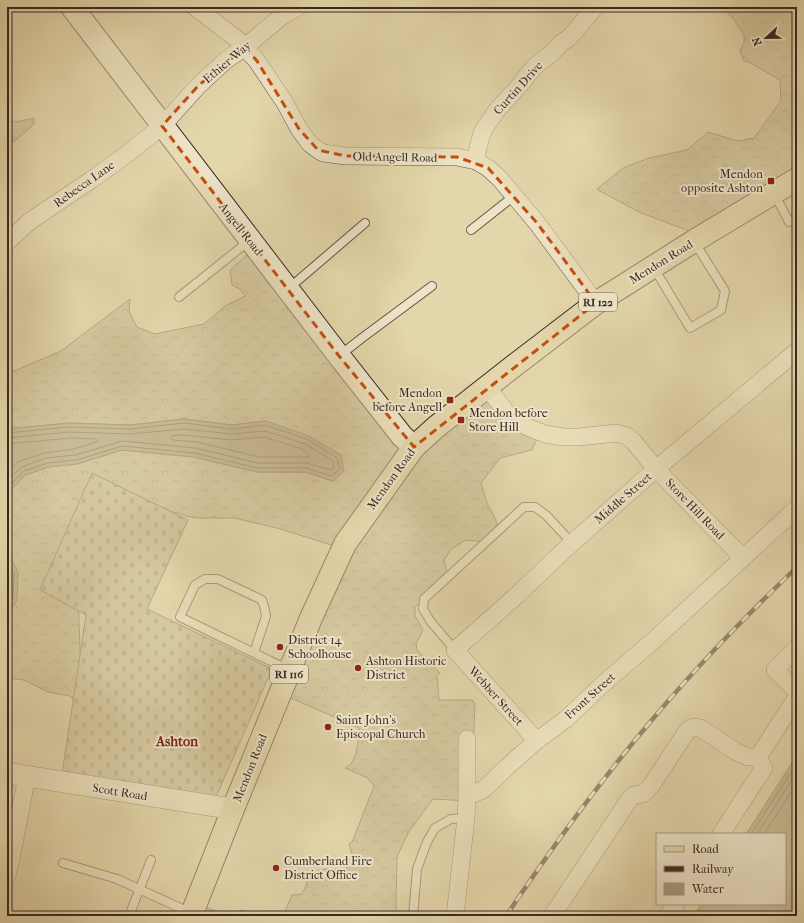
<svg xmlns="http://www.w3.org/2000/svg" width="804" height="923" viewBox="0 0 804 923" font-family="'IM FELL French Canon',serif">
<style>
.forest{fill:url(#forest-crowns);stroke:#80715b}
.cemetery{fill:url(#cemetery-stones);stroke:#80715b}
.water{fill:#a99b7c;stroke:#7c6d58}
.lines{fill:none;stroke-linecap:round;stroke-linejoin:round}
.shore{stroke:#716250;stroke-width:1}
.service-casing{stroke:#645445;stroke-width:10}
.minor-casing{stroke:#645445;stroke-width:18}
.tertiary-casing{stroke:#645445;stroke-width:22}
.secondary-casing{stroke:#392923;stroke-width:24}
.primary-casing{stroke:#392923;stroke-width:24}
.service{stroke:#ede4c8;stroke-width:8}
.minor{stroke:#ede4c8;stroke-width:17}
.tertiary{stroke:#ede4c8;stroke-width:21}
.secondary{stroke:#ede4c8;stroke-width:22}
.primary{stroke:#e3d6aa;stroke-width:22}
.rail-casing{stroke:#392923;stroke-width:4.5}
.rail{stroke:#ede4c8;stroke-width:3;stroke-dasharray:9;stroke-linecap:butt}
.marked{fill:none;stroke:#c54f11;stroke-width:3;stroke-dasharray:8 5;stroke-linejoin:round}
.poi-dot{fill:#8f2418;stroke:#ede4c8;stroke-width:1.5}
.labels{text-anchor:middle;stroke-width:4;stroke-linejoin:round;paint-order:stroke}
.shield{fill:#ede4c8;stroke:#6f6154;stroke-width:1}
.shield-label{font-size:11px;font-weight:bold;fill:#392923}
.street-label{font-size:12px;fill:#392923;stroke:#ede4c8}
.poi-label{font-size:12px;fill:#392923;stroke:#ede4c8;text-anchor:start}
.quarter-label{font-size:14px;font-weight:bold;fill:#7a1f14;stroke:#ede4c8}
</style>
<defs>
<pattern id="forest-crowns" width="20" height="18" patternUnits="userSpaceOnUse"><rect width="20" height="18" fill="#c6b993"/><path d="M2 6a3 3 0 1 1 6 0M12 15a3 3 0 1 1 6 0" fill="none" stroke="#a29678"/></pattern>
<pattern id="cemetery-stones" width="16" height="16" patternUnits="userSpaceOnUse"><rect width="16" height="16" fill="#c6b993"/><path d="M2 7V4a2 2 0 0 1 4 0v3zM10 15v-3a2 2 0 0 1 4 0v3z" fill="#a29678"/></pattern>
</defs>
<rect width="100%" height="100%" fill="#e3d6aa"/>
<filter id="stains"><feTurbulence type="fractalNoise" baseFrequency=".005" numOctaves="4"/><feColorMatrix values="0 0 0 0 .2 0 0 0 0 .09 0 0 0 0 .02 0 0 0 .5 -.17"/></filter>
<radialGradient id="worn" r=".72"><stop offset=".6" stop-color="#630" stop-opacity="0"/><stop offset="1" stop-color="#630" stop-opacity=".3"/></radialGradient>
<g class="forest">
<path d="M721 7H797V180L702 236 639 212 598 190 597 189 623 168 649 158 687 150 708 132 738 141 754 138 781 101 780 80 749 62 744 61 740 51 744 43V35L732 17Z"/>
<path d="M34 118V124L15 141 7 143V119L16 122Z"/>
<path d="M258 245 409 448 495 384 519 416 541 430 532 450 500 458 481 483 487 503 495 518 499 531 487 542 466 540 451 549 444 560 448 576 440 585 415 607V616L423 630 416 644 417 650 440 673 437 675 439 700H472L475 704 472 782 470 801 433 799 408 833 397 857 396 906 397 916H281L284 914 292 895 302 894 304 890 311 873 325 869 344 870 354 860 349 844 353 840 374 786 368 778 345 768C358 763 358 740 359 728L284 695 347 550 277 528 234 518H197L185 516 181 514 141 504 77 572 82 698 76 702 70 696 48 692 24 680 7 678V615L17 600 10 556 7 555V494L25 475 49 467 77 464 122 450 194 457 257 472H306L332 481 341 455 266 421 232 425 184 419 130 425 69 423 7 429V374L61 351 130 299 129 311 137 327 155 334 204 324 225 306 245 296 240 289 232 285 230 270Z"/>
<path d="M200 906 233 916 241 910 263 916H192Z"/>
</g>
<path class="cemetery" d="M92 473 188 520 147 609 272 669 216 797 62 774 86 615 40 590Z"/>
<g class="water">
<path d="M184 419 232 425 266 421 309 436 341 455 344 471 333 481 306 472H257L194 457 122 450 77 464 49 467 25 475 7 494V429L69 423 130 425Z"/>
<path d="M7 555 10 556 18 572 17 600 7 615Z"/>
<path d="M797 755V916H694L701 904H785V834H746Z"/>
</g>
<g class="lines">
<g class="shore">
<path d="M7 433 69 427 130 429 184 423 232 429 265 425 307 439 337 458 340 469 339 470 331 476 306 468H257L195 453 122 446 77 460 48 463 24 471 7 488"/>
<path d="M184 435 231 440 264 437 302 449 309 454 310 456 308 457H259L197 442 172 440 171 438 172 436Z"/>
<path d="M7 438 69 432 130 434 184 429 232 434 265 431 305 444 333 461 334 467 330 470 307 463H258L195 448 123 441 75 455 46 458 22 467 19 469 7 481"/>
<path d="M7 444 70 438 96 439 98 441 96 442 74 449 44 453 18 462 7 472"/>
<path d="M7 559 14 573 13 598 7 608"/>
<path d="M751 834 797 763"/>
<path d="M757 834 797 772"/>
<path d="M764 834 797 783"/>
</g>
<defs>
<g id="service">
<path d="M774 193 789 222 797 218"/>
<path d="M471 230 514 196"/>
<path d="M654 268 690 328 721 310 725 291 695 243"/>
<path d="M288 289 365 223"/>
<path d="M179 297 249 241"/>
<path d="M339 356 362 338 432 286"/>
<path d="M455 650 431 622 423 609 424 599 524 507H535L546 515 572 543"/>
<path d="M254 653 266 616 264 606 262 600 218 579H205L195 585 180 617 289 670"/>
<path d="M63 863 117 879 191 913"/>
<path d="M129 916 151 860"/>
<path d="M413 916 417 869 427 842 435 828 451 819 466 818"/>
</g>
<g id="minor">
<path d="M195 7 238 40 257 61 285 103 299 129 310 144 318 150 323 153 346 156 457 157 476 161 488 168 500 179 537 223 596 303"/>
<path d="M476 161 478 148 482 133 486 126 497 110 520 85 534 67 553 52 561 43 569 38 595 7"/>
<path d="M7 242 30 221 91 180 123 157 162 126 198 86 225 61 245 47 282 16 298 7"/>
<path d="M487 387 513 421 545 434 563 437H579L616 433 627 436 634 442 656 469 743 558"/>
<path d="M797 648 775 670 797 692"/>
<path d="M467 739V797"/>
<path d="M537 741 455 650 516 596 572 543 656 469 797 351"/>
<path d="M721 834 764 768 758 757"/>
<path d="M7 876 12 854 27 776"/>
<path d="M455 916 466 818 467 797 484 789 507 767 535 742 566 719 602 685 654 640 797 508"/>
<path d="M552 916 629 800 634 795 643 794 651 786 687 731 693 727 700 728 737 752 748 757H758L797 697"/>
<path d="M668 916 676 904"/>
</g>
<path id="tertiary" d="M7 773 233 809"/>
<path id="secondary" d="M72 7 339 356 402 436 414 447"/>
<path id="primary" d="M191 916 233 809 311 618 345 544 414 447 436 427 515 365 596 303 694 241 797 179"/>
</defs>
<use href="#service" class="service-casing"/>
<use href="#minor" class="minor-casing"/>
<use href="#tertiary" class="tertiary-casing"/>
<use href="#secondary" class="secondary-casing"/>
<use href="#primary" class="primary-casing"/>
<use href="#service" class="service"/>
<use href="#minor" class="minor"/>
<use href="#tertiary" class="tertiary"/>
<use href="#secondary" class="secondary"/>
<use href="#primary" class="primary"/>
<defs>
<path id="rail" d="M506 916C553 846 602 778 657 714 701 662 748 614 797 567"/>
</defs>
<use href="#rail" class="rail-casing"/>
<use href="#rail" class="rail"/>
</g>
<path d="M0 0H804V923H0ZM245 47 257 61 299 129 318 150 346 156 457 157 488 168 537 223 596 303 414 447 339 356 162 126 198 86Z" fill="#e3d6aa" fill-opacity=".55" fill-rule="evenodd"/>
<path class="marked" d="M245 47 257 61 299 129 318 150 346 156 457 157 488 168 537 223 596 303 414 447 339 356 162 126 198 86Z"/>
<g class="poi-dot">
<rect x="767" y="177" width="8" height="8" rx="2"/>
<rect x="446" y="396" width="8" height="8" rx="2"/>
<rect x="457" y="416" width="8" height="8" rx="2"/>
<circle cx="280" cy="647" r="4"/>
<circle cx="358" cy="668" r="4"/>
<circle cx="328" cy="727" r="4"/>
<circle cx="276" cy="868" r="4"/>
</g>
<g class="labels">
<g class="shield">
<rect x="579" y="293" width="38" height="18" rx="3"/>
<rect x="270" y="665" width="38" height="18" rx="3"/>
</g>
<g class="shield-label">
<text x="598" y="306">RI 122</text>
<text x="289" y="678">RI 116</text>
</g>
<g class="street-label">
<text transform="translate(227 62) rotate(-40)" y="4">Ethier Way</text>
<text transform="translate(518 88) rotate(-48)" y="4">Curtin Drive</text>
<text transform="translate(395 157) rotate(1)" y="4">Old Angell Road</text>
<text transform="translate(84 184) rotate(-35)" y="4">Rebecca Lane</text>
<text transform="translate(241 229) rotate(52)" y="4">Angell Road</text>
<text transform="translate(661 262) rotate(-32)" y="4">Mendon Road</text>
<text transform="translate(391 479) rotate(-54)" y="4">Mendon Road</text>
<text transform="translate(623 498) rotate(-41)" y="4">Middle Street</text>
<text transform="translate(695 509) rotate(46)" y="4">Store Hill Road</text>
<text transform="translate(496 696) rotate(48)" y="4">Webber Street</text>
<text transform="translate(590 696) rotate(-42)" y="4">Front Street</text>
<text transform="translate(250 768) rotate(-68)" y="4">Mendon Road</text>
<text transform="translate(120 792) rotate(9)" y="4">Scott Road</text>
</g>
<g class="poi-label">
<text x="763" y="178" text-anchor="end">Mendon<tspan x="763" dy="14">opposite Ashton</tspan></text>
<text x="442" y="397" text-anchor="end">Mendon<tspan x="442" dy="14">before Angell</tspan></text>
<text x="469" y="417">Mendon before<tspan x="469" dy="14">Store Hill</tspan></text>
<text x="288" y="644">District 14<tspan x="288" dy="14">Schoolhouse</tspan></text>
<text x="366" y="665">Ashton Historic<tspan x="366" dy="14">District</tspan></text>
<text x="336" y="724">Saint John's<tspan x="336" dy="14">Episcopal Church</tspan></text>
<text x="284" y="865">Cumberland Fire<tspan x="284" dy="14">District Office</tspan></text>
</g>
<g class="quarter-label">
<text x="177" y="746">Ashton</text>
</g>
</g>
<rect width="804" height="923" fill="none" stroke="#e3d6aa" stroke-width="24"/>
<rect x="8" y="8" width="788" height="907" fill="none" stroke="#392923" stroke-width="2"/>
<rect x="12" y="12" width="780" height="899" fill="none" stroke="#392923"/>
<rect x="656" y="833" width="130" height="72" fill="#ede4c8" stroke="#a59986"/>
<rect x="664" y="846" width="20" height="6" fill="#e3d6aa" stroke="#a59986"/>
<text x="692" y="853" font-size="12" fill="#392923">Road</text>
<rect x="664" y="866" width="20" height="6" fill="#392923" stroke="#a59986"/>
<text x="692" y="873" font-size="12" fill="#392923">Railway</text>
<rect x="664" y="883" width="20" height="12" fill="#a99b7c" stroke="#a59986"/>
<text x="692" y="893" font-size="12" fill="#392923">Water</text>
<g transform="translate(766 38) rotate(248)" stroke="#ede4c8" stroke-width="3" paint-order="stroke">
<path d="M0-3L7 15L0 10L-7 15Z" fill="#392923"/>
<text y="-6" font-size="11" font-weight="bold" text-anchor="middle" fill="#392923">N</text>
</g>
<rect width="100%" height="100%" filter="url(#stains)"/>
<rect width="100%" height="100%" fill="url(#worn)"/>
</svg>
